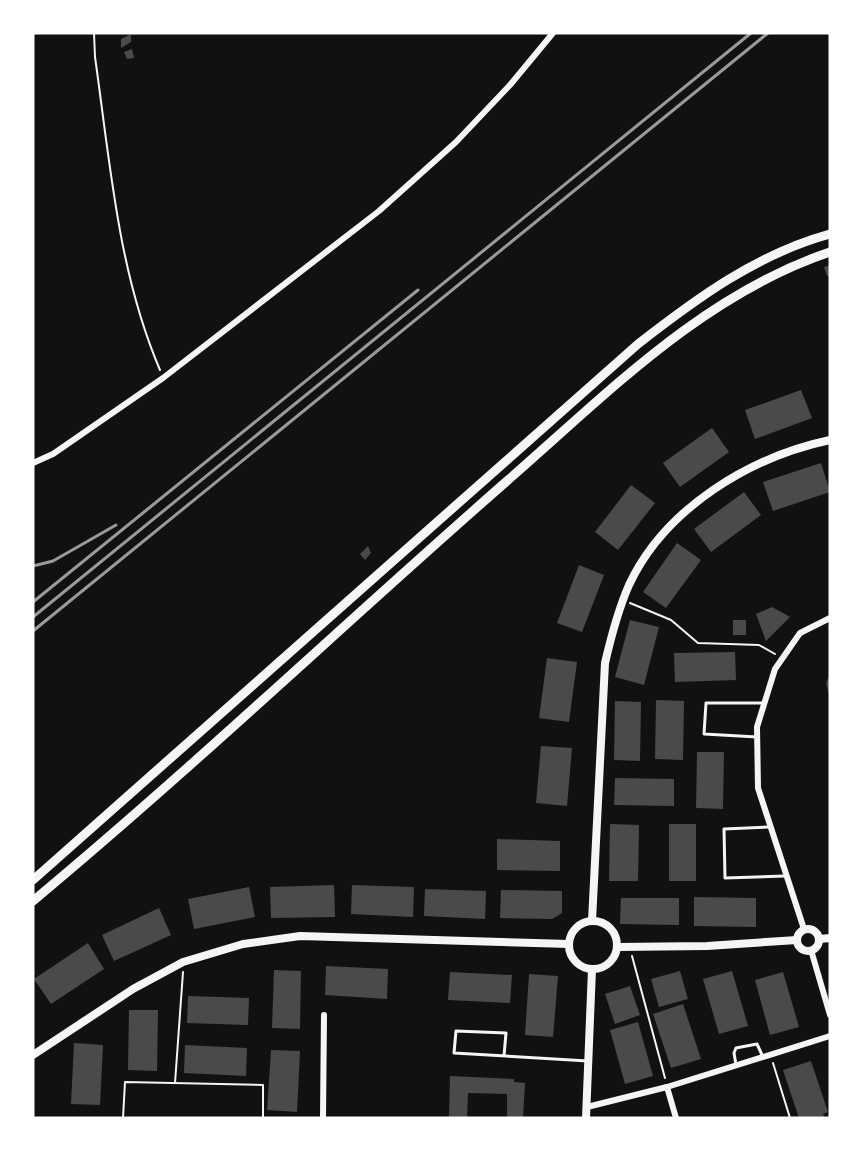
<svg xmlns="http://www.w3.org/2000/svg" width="863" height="1151" viewBox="0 0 863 1151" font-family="Spectral,serif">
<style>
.building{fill:#4a4a4a}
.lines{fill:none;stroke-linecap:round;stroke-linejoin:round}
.path{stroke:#f5f5f5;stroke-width:2}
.service{stroke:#f5f5f5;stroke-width:3}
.minor{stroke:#f5f5f5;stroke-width:6}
.tertiary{stroke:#f5f5f5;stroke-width:8}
.primary{stroke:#f5f5f5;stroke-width:9}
.rail{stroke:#9a9a9a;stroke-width:3}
</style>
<rect width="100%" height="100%" fill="#111"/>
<g class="building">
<path d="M131 34V42L121 48V39Z"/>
<path d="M132 49 134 58 127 59 124 52Z"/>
<path d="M830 265V276H827L824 267Z"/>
<path d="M801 390 812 418 755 439 745 410Z"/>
<path d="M712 428 729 452 680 487 663 463Z"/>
<path d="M821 463 830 492 773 511 763 482Z"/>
<path d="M631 485 655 503 618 550 595 532Z"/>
<path d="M744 492 761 515 711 552 694 529Z"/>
<path d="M677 543 701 560 666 608 643 592Z"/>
<path d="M368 546 371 553 365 560 360 554Z"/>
<path d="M579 565 604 575 582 632 557 623Z"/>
<path d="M772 607 790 617 766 641 756 614Z"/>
<path d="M630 620 659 627 644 685 615 677Z"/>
<rect x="733" y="620" width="13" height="15"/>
<path d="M735 652 736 680 675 682 674 653Z"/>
<path d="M547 658 577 662 569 722 539 718Z"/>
<path d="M830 674V698L826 683Z"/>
<path d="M656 700 684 701 683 760 655 759Z"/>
<path d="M615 701 641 702 640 761 614 760Z"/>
<path d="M541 746 572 748 567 806 536 803Z"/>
<path d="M697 752H724L723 809 696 808Z"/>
<path d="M615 778 674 779V806L614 805Z"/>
<path d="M610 824 639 825 638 881H609Z"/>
<rect x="669" y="824" width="27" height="57"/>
<path d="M497 839 560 841V871L497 870Z"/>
<path d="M334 885 335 917 271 918 270 887Z"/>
<path d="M352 885 414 887 413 917 351 914Z"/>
<path d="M249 887 255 917 194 929 188 899Z"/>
<path d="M425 889 486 891 485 919 424 916Z"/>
<path d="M501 890 562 891V913L552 919 500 918Z"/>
<path d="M694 897 756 898V927L694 926Z"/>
<path d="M621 898H679V925L620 924Z"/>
<path d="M159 908 171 935 114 961 102 935Z"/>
<path d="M88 943 104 969 51 1004 34 979Z"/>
<path d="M326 966 388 969 387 999 325 995Z"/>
<path d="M274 970 301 971 300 1029 272 1028Z"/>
<path d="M680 971 688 999 659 1007 651 979Z"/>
<path d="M732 971 748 1026 719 1034 703 979Z"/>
<path d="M450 972 512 975 510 1003 448 1000Z"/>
<path d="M783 972 799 1027 770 1035 755 980Z"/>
<path d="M529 974 558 976 553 1037 525 1035Z"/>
<path d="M630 986 640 1015 615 1024 605 994Z"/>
<path d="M188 996 249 998 248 1025 187 1023Z"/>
<path d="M683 1004 701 1059 671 1068 653 1014Z"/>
<path d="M129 1010H158L157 1071 128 1070Z"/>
<path d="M638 1022 653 1076 625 1084 610 1030Z"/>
<path d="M74 1043 103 1045 100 1105 71 1104Z"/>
<path d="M185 1045 247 1048 246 1076 184 1073Z"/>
<path d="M271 1050 300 1051 297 1112 267 1110Z"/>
<path d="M811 1061 828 1112 823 1114 825 1118H799L783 1070Z"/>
<path d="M450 1076 514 1079V1082L525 1083 523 1118H507V1094L468 1093 467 1118H449Z"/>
</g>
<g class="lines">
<g class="path">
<path d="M94 33 95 57C110 162 118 272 160 370"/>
<path d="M630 603 671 620 698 643 759 645 775 654"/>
<path d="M632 956 665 1078"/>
<path d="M773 1063 790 1118"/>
<path d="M175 1083 183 972"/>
<path d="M123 1118 125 1082 263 1085V1118"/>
</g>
<g class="service">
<path d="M757 737 704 734 706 703H764"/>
<path d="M770 827 724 829 725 878 785 876"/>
<path d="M504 1056 506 1033 456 1031 454 1053 588 1061"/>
<path d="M736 1065 734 1053 736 1048 757 1044 763 1057"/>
</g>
<g class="minor">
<path d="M33 463 53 454 163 378 379 211 456 142 510 85 553 33"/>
<path d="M804 929 758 788 757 727 775 669 800 633 830 618"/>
<path d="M811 950 830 1015"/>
<path d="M667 1087 676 1118"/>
<path d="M587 1107 667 1087 830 1036"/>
<path d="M323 1118 324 1015"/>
</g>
<g class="tertiary">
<path d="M592 921 605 663C611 637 618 610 629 585 665 508 750 457 830 440"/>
<circle cx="593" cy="945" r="24"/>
<circle cx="808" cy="940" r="11"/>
<path d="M819 939 830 938"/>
<path d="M617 947 707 946 797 940"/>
<path d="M33 1055 133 989 183 962 243 944 300 936 569 944"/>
<path d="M586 1118 592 969"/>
</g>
<g class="primary">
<path d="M33 880 638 344C697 298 757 254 830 234"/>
<path d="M33 901C195 766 348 620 507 481 607 394 702 295 830 252"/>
</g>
<g class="rail">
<path d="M33 566 53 561 116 525"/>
<path d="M33 602 418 290"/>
<path d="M33 617 751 33"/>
<path d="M33 631 768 33"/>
</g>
</g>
<rect width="863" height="1151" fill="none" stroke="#ffffff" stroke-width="69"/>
</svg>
